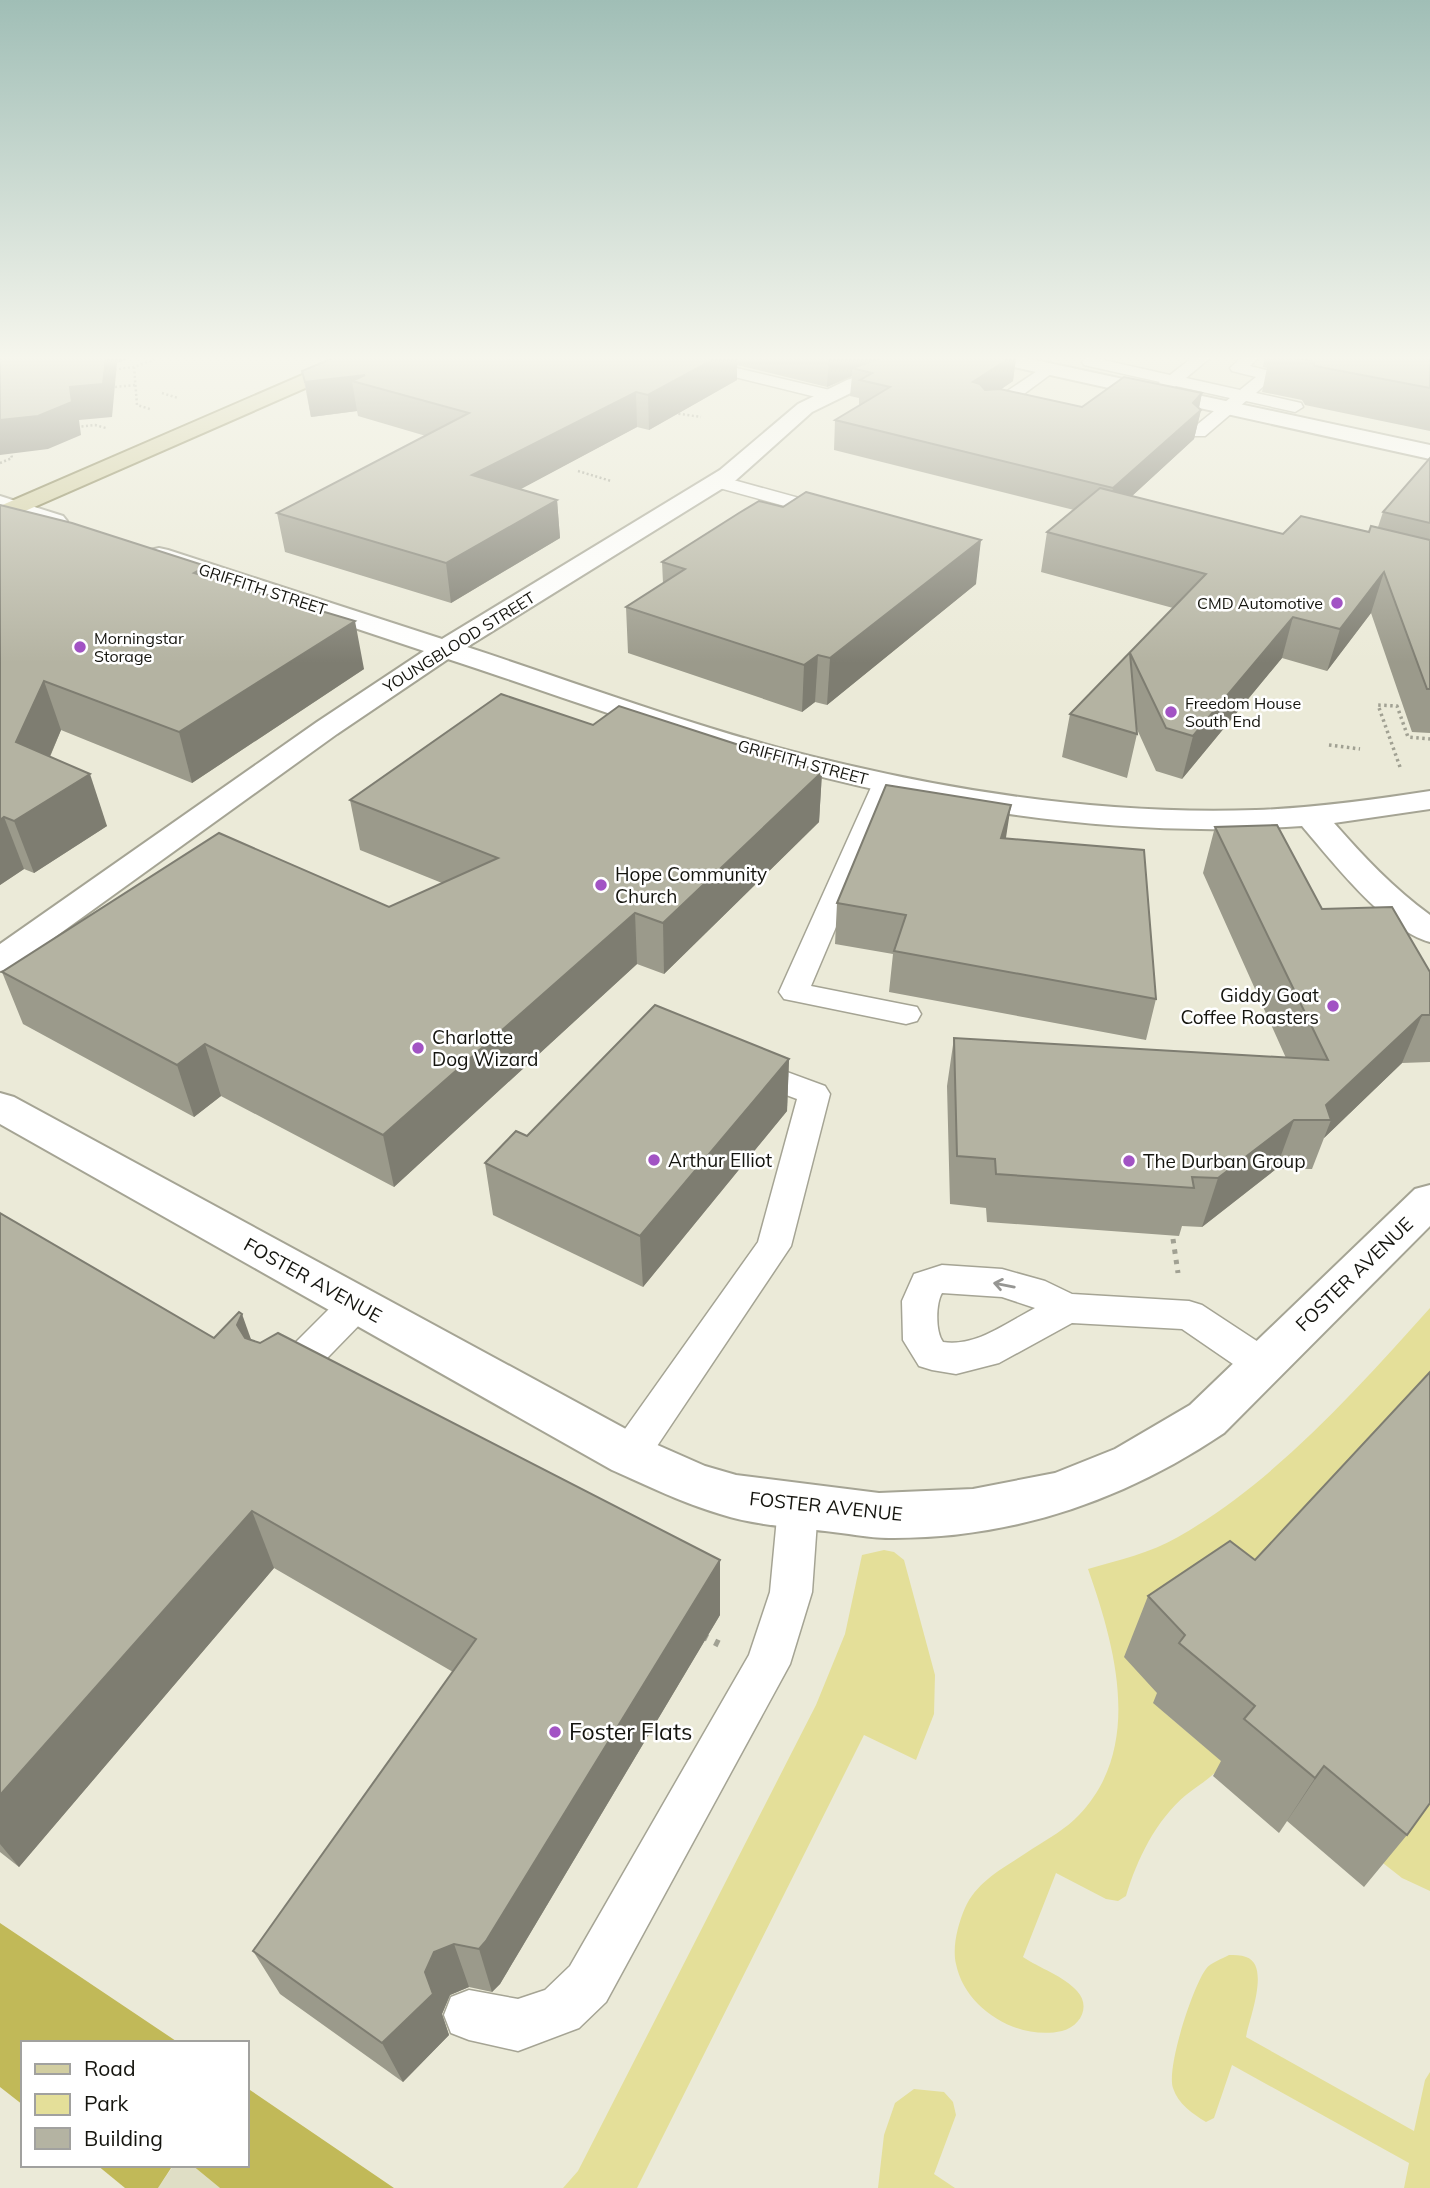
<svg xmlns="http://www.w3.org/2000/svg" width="1430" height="2188" viewBox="0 0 1430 2188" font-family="Mulish,sans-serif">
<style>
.built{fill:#dfdec5}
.green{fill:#e4df99}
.forest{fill:#c1b958}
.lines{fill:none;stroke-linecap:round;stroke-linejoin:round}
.lane-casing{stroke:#a5a494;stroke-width:3}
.street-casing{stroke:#a5a494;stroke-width:4}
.primary-casing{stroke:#7c7846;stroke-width:4}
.path-far3{stroke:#a1a193;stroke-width:2.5;stroke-dasharray:2 2.5;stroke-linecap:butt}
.path-far2{stroke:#a1a193;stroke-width:3.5;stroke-dasharray:2.5 3.5;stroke-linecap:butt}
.path-far1{stroke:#a1a193;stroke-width:5;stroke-dasharray:4.5 6;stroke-linecap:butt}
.path{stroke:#a1a193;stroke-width:7;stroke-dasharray:5 8;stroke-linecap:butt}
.lane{fill:#fff;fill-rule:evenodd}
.street{fill:#fff;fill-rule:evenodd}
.primary{fill:#d2cea1;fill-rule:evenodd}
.wall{fill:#9b9a8b}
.shaded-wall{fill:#7e7d71}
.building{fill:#b4b3a2;stroke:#7e7d71;stroke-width:2}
.oneway{stroke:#969693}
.poi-dot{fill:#a253c4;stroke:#fff;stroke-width:2.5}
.labels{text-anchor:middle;stroke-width:5;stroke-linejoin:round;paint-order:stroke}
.far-street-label{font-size:16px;fill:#15150f;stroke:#fff}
.far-poi-label{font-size:16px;fill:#15150f;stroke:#fff;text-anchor:start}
.poi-label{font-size:19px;fill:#15150f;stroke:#fff;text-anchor:start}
.street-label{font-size:19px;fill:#15150f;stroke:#fff}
.near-poi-label{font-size:23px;fill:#15150f;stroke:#fff;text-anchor:start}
</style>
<rect width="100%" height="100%" fill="#ebead8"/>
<path class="built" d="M174 2165H192L220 2188H158Z"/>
<g class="green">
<path d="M1430 1308V1891L1402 1878 1179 1703 1165 1713 1224 1763C1213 1777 1200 1784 1186 1795 1156 1820 1137 1859 1126 1896L1118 1901 1106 1899 1056 1873 1023 1957C1039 1968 1064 1976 1077 1991 1091 2006 1081 2026 1062 2031 1018 2041 965 2009 956 1964 952 1947 958 1924 965 1908 978 1879 1008 1866 1032 1849 1048 1839 1067 1828 1079 1815 1144 1747 1115 1646 1088 1569 1118 1560 1151 1553 1178 1537 1276 1481 1356 1390 1430 1308Z"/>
<path d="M884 1550 894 1552 904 1560 935 1675 934 1714 916 1760 864 1735 637 2188H563L578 2171 816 1705 845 1634 862 1555Z"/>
<path d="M1229 1955C1234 1955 1241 1955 1246 1957 1271 1965 1249 2019 1246 2037L1414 2131 1425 2080 1430 2072V2188H1404L1409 2163 1232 2065 1214 2118 1206 2122C1193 2114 1178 2104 1173 2088 1166 2068 1193 1986 1206 1969 1210 1963 1222 1959 1229 1955Z"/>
<path d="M914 2089 944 2092 953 2102 956 2115 934 2174 955 2188H878L884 2135 895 2103Z"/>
</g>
<g class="forest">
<path d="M0 1923 179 2043H23V2105L0 2087Z"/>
<path d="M247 2088 394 2188H220L192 2165H247Z"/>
<path d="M97 2165H173L158 2188H125Z"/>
</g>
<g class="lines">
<defs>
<g id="lane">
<path d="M664 357H690L834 391 836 395 828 400 666 360Z"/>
<path d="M1090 357 1170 375 1193 357H1211L1186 378 1240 390 1256 377 1232 371 1230 368 1242 357H1259L1250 366 1274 372 1276 375 1256 393 1301 403 1303 407 1295 412 1246 401 1205 436H1193L1190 432 1193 428 1230 398 1176 386 1167 393H1155L1153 389 1160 382 1084 365 1082 362 1084 359Z"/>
<path d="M1049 363 1057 368 1055 371 994 416H982L979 412 982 408Z"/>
<path d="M719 476 839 509 842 513 832 519 712 486 710 482 712 478Z"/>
<path d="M885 776 894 778 897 783 811 986 917 1007 921 1014 917 1021 906 1024 794 1001 784 999 779 992 873 783 876 778Z"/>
<path d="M760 1062 825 1086 830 1094 791 1246 643 1467 629 1472 615 1467 609 1455 615 1443 758 1242 797 1099 749 1081 744 1073 749 1065Z"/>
<path d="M942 1265 1002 1269 1045 1281 1072 1294 1189 1301 1202 1305 1275 1353 1281 1364 1275 1375 1262 1379 1249 1375 1182 1329 1072 1323 999 1363 956 1374 932 1370 919 1366 903 1340 902 1301 914 1274ZM942 1293 1002 1297 1035 1308C1006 1323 976 1347 943 1342 935 1331 936 1303 942 1293Z"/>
<path d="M357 1290 370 1294 375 1304 370 1314 296 1390 283 1395 270 1390 264 1379 270 1368 344 1294Z"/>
<path d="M798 1489 812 1494 818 1507 812 1592 790 1664 606 2002 579 2028 518 2051 469 2040 451 2033 444 2015 451 1997 469 1990 518 1999 545 1990 570 1966 749 1655 770 1592 778 1507 784 1494Z"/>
</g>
<g id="street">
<path d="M917 357H945L942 361 861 388 812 412 736 480 467 647C586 686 704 731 826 760 966 794 1111 815 1256 810 1315 808 1372 800 1430 791V809L1334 823C1364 857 1393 888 1430 915V942C1385 930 1332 861 1302 826 1107 840 912 806 724 750 631 723 540 689 448 659L337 734 12 968 0 971V944L317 722 424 651 150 560 147 555 150 550 159 548 168 550 442 639 720 470 798 404 847 380Z"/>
<path d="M987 357H1021L1430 445V459L996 363 989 361Z"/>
<path d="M0 496 63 516 67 521 63 526 55 528 0 511Z"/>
<path d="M0 1093 14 1097 646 1440 705 1466 736 1475 879 1493 973 1489 1055 1473 1115 1449 1190 1405 1415 1189 1430 1185V1226L1224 1433C1123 1501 1011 1539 889 1538 868 1538 846 1533 825 1531 790 1527 754 1525 720 1514 683 1503 648 1486 612 1470L0 1124Z"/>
</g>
<path id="primary" d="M344 357H370L367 361 0 522V506Z"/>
</defs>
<use href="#lane" class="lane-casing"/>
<use href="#street" class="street-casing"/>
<use href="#primary" class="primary-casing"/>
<g class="path-far3">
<path d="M134 367 137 405 150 409"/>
<path d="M110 370 134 367 162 357"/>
<path d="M115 387 135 385"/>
<path d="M162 393 178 398"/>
<path d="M674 413 701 417"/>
<path d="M77 427 95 425 106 428"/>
<path d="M0 463 12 458 11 454"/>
<path d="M578 471 611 481"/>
</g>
<g class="path-far2">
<path d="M1329 745 1360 749"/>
<path d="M1400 767 1378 705 1397 706 1408 737 1430 739"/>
</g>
<path class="path-far1" d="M1173 1239 1178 1273"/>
<path class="path" d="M703 1636 719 1644"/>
<use href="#lane" class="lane"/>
<use href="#street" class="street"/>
<use href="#primary" class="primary"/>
</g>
<g class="wall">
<path d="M335 357H1016L1013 381 1001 389 1082 407 1202 393 1199 408 1201 410 1194 439 1132 496 1283 534 1369 532 1378 527 1383 512 1430 458V733L1412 732 1371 613 1327 671 1282 658 1182 779 1156 771 1136 727 1137 734 1127 778 1062 757 1070 714 1173 608 1041 572 1047 532 1074 510 834 450 835 420 859 406V398L850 396 852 376 827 387 737 365V380L649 430 637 427 520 489 557 500 560 538 451 603 285 552 277 513 426 436 358 416 357 411 311 417 302 371Z"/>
<path d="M1265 357H1430V431L1305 405 1302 400 1262 392 1267 368 1263 367Z"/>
<path d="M0 505 209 577 364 669 192 783 61 730 50 757 107 826 34 873 24 869 0 885Z"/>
<path d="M662 562 976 584 827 705 815 702 802 712 628 653 626 607 663 583Z"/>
<path d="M593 725 822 772 819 822 664 974 637 964 394 1187 221 1096 194 1117 23 1024 2 972 389 907 442 883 360 850 350 800Z"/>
<path d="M1215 827 1322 909 1430 972V1062L1402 1063 1324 1138 1312 1169H1276L1202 1227 1182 1226 1179 1236 987 1222 986 1208 950 1204 947 1086 954 1038 1286 1058 1203 873Z"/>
<path d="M1006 839 1156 999 1146 1040 889 992 893 954 835 944 837 903Z"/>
<path d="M789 1059 787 1111 643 1287 493 1215 485 1163 527 1136Z"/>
<path d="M0 1213 214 1338 251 1340 720 1560V1615L500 1984 492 1992 469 1987 450 1995 442 2014 449 2035 403 2082 280 1994 253 1951 453 1672 274 1568 19 1867 0 1852Z"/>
<path d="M1148 1596 1407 1835 1364 1887 1287 1821 1279 1833 1213 1776 1221 1761 1153 1703 1157 1693 1124 1657Z"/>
</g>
<g class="shaded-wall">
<path d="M106 357H134L117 363 112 417 79 420 81 435 48 449 0 455V420L70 387Z"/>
<path d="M718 357H737V380L649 430 648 395Z"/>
<path d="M829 357H907L852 368V376L827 387Z"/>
<path d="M1011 357H1016L1013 381 970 411 973 382Z"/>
<path d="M365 375 352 381 357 411 311 417 305 382Z"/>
<path d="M636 392 637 427 476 513 472 475Z"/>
<path d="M1202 393 1198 412 1201 410 1194 439 1107 519 1113 488Z"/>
<path d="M557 500 560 538 451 603 446 563Z"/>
<path d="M981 540 976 584 827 705 830 658Z"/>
<path d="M206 566 217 613 194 573Z"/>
<path d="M1384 572 1371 613 1327 671 1340 629Z"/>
<path d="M1293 617 1282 658 1182 779 1193 736Z"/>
<path d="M355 621 364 669 192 783 179 732Z"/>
<path d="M818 655 815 702 802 712 804 665Z"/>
<path d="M44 681 61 730 34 793 16 742Z"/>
<path d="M822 772 819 822 664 974 663 923Z"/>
<path d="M90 774 107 826 34 873 14 821Z"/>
<path d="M1011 805 1005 844 1001 838Z"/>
<path d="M4 817 24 869 0 885V820Z"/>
<path d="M635 913 637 964 394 1187 383 1135Z"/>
<path d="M1422 1015 1402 1063 1324 1138 1331 1120 1326 1105Z"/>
<path d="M205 1044 221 1096 194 1117 177 1065Z"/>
<path d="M789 1059 787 1111 643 1287 640 1236Z"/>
<path d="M1294 1120 1276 1169 1202 1227 1218 1178Z"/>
<path d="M242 1314 263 1373 237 1325Z"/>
<path d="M252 1511 274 1568 19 1867 0 1844V1795Z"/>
<path d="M720 1560V1615L500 1984 492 1992 479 1949Z"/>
<path d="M1324 1766 1287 1821 1279 1833 1315 1778Z"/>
<path d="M454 1944 469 1987 450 1995 442 2014 449 2035 403 2082 382 2043 434 1952Z"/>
</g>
<g class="building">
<path d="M0 357H106L103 384 70 387 72 402 38 416 0 420Z"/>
<path d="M335 357H718L648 395 636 392 472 475 557 500 446 563 277 513 469 413 352 381 365 375 305 382 302 371Z"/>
<path d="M885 357H1011L973 382 980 384 985 390 1000 389 1082 407 1124 377 1202 393 1193 403 1201 410 1113 488 835 420 890 387 860 380 872 373 852 368Z"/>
<path d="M1289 357H1430V388L1315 366 1312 361Z"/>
<path d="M1430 458V523L1383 512Z"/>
<path d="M1100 488 1283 534 1301 516 1369 532 1371 526 1430 540V689H1427L1384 572 1340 629 1293 617 1193 736 1166 728 1130 653 1137 734 1070 714 1206 574 1047 532Z"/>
<path d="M806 492 981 540 830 658 818 655 804 665 626 607 685 569 662 562 739 513 759 501 783 507Z"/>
<path d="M0 505 72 523 206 566 194 573 355 621 179 732 44 681 16 742 90 774 14 821 4 817 0 820Z"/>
<path d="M501 694 593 725 619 706 822 772 663 923 635 913 383 1135 205 1044 177 1065 2 972 219 833 389 907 498 858 350 800Z"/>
<path d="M886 785 1011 805 1001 838 1144 850 1156 999 894 951 906 915 837 903Z"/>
<path d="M1277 825 1322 909 1392 907 1430 972V1015H1422L1326 1105 1331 1120H1294L1218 1178 1192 1177 1194 1188 996 1174 995 1159 957 1156 954 1038 1328 1060 1215 827Z"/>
<path d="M655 1005 789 1059 640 1236 485 1163 516 1131 527 1136Z"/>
<path d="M0 1213 214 1338 239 1312 242 1314 237 1325 245 1338 260 1343 278 1333 720 1560 486 1941 479 1949 454 1944 434 1952 425 1972 433 1994 382 2043 253 1951 476 1639 252 1511 0 1795Z"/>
<path d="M1430 1372V1803L1407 1835 1324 1766 1315 1778 1244 1719 1255 1706 1179 1643 1185 1635 1148 1596 1230 1541 1255 1560Z"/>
</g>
<defs><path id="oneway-shaft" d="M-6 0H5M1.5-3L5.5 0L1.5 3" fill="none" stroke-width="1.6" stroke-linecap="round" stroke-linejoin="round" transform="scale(1.75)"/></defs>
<use class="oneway" href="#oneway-shaft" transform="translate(1004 1285) rotate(-169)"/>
<linearGradient id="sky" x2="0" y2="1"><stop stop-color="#a0beb6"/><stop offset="0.54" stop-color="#f6f6ed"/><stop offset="1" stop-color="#f6f6ed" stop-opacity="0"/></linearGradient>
<rect width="1430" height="663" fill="url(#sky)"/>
<g class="poi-dot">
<circle cx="1337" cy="603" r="7"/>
<circle cx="80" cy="647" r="7"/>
<circle cx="1171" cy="712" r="7"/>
<circle cx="601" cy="885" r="7"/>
<circle cx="1333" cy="1006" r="7"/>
<circle cx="418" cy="1048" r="7"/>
<circle cx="654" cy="1160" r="7"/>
<circle cx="1129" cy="1161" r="7"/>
<circle cx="555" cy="1732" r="7"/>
</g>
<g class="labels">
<g class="far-street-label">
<text transform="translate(263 589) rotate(18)" y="6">GRIFFITH STREET</text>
<text transform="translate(459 642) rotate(-32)" y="6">YOUNGBLOOD STREET</text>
<text transform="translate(803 762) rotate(15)" y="6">GRIFFITH STREET</text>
</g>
<g class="far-poi-label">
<text x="1323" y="609" text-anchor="end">CMD Automotive</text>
<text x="94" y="644">Morningstar<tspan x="94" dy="18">Storage</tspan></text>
<text x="1185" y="709">Freedom House<tspan x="1185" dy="18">South End</tspan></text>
</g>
<g class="poi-label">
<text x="615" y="881">Hope Community<tspan x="615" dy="22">Church</tspan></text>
<text x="1319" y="1002" text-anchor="end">Giddy Goat<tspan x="1319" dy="22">Coffee Roasters</tspan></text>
<text x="432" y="1044">Charlotte<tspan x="432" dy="22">Dog Wizard</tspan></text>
<text x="668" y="1167">Arthur Elliot</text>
<text x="1143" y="1168">The Durban Group</text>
</g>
<g class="street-label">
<text transform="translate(1354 1274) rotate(-44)" y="7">FOSTER AVENUE</text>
<text transform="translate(313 1280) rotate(29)" y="7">FOSTER AVENUE</text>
<text transform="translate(826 1506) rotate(6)" y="7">FOSTER AVENUE</text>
</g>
<g class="near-poi-label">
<text x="569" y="1740">Foster Flats</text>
</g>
</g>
<rect x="21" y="2041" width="228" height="126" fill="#ffffff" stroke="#a1a19f" stroke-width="2"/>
<rect x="35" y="2064" width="35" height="10" fill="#d2cea1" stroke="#a1a19f" stroke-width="2"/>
<text x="84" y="2076" font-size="21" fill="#15150f">Road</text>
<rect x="35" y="2094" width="35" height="21" fill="#e4df99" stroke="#a1a19f" stroke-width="2"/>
<text x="84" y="2111" font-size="21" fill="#15150f">Park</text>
<rect x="35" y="2128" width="35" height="21" fill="#b4b3a2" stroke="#a1a19f" stroke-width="2"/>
<text x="84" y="2146" font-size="21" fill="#15150f">Building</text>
</svg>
